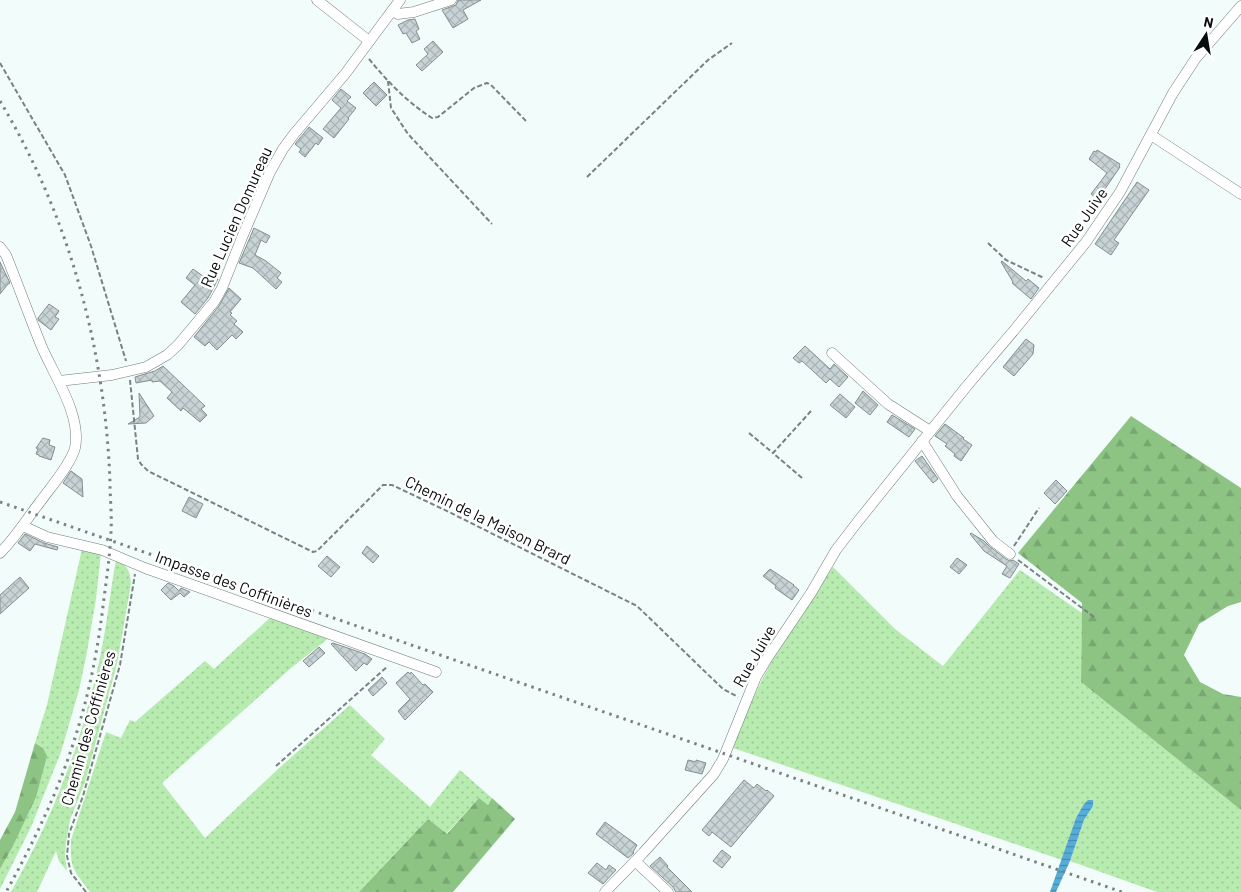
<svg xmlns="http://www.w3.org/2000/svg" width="1241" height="892" viewBox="0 0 1241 892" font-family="Barlow,sans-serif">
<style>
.grass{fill:url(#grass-dots)}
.forest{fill:url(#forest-firs)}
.water{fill:url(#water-rules)}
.building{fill:url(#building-cross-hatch);stroke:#848e90}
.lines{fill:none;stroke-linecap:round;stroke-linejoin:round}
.minor-casing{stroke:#727c7b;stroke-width:11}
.path{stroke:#7a8181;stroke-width:2;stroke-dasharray:5 2.5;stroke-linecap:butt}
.minor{stroke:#fff;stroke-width:10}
.rail{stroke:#7b8181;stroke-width:3;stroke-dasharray:2.5 5;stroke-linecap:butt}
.labels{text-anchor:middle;stroke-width:5;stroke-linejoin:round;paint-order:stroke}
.street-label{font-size:16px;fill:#090c0c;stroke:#fff}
</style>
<defs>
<pattern id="grass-dots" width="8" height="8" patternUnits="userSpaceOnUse" patternTransform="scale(1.25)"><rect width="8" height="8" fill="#b7ebaf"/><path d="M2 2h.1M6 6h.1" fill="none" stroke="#9cc895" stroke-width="1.8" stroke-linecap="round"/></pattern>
<pattern id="forest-firs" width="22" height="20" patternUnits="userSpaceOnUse" patternTransform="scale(1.25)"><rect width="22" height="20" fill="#8dc484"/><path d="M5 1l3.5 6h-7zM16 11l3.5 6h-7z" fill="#78a771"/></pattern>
<pattern id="water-rules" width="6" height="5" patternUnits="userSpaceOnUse" patternTransform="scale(1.25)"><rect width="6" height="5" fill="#56adda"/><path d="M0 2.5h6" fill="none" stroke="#458baf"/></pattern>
<pattern id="building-cross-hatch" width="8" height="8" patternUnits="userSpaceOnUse" patternTransform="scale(1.25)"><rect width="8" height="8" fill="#c8d3d5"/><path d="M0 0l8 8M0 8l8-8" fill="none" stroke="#aab4b6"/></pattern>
</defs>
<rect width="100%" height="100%" fill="#f1fcfb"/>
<g class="grass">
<path d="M82 549 101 553 96 599 86 657 79 690 61 752 31 827 0 889V869L12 848 43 748 35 743 47 705Z"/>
<path d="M116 559C128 567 130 570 131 584L117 664 85 782 70 820 66 843 65 856 67 871 59 861 56 851 37 892H11C32 854 51 815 66 774 78 745 86 714 94 683 105 643 109 600 116 559Z"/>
<path d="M833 567 895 629 943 666 1020 570 1082 613 1081 682 1241 810V892H1157L1070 861 1084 820 1093 806 1076 818 1062 860 733 748C745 714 760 681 778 650 796 622 815 594 833 567Z"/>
<path d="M272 616 330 637 291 668 162 783 205 838 277 770 350 705 385 739 371 755 430 807 460 770 492 798 488 805 479 798 446 834 428 819 359 892H90C73 869 70 869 71 840L106 732 121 738 130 720 135 722 205 661 214 669Z"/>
</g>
<g class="forest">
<path d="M1131 416 1241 488V602L1228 606 1199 624 1184 655 1200 682 1223 694 1241 697V810L1081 682 1082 603 1018 553Z"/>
<path d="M35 743 43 748 47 756 36 797 12 848 0 869V840L15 812Z"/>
<path d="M479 798 488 805 492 798 515 819 453 892H359L428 819 447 834Z"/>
</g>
<path class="water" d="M1088 800H1093V806L1084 820 1070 861 1056 892H1050L1076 818 1084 804Z"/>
<g class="building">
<path d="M458 0H481L463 10 468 19 453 28 442 10 456 5Z"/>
<path d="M415 19 419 29 416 31 420 39 412 43 406 33 403 34 398 25 408 20Z"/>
<path d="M433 41 443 52 422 71 416 65 428 54 424 49Z"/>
<path d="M374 82 387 95 376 106 363 93Z"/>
<path d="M341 89 351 97 347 101 356 108 348 118 349 119 334 138 323 129 341 108 332 100Z"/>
<path d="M309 127 323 138 318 145 316 143 305 157 299 152 301 149 295 144Z"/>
<path d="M1097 150 1120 164 1119 166 1120 167 1098 199 1091 194 1107 173 1089 159 1094 151 1096 152Z"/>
<path d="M1137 182 1149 190 1114 240 1119 243 1111 255 1095 244Z"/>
<path d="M254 228 270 236 266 243 261 240 255 255 266 261 281 273 277 278 282 282 276 289 253 268 239 263Z"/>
<path d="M1002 261 1026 281 1028 279 1039 288 1031 299 1012 283 1013 282 1001 262Z"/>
<path d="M0 262 10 283 8 284 0 294Z"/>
<path d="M193 269 210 281 213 274 218 279 208 298 195 314 181 302 195 285 186 278Z"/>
<path d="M229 288 241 299 230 312 232 313 230 315 237 321 234 324 243 332 236 339 232 335 217 350 209 342 205 346 194 337 219 306Z"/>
<path d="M49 304 59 311 55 317 59 319 51 330 38 320V318Z"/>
<path d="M1026 339 1034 345 1033 354 1014 376 1003 367Z"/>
<path d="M805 346 830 369 834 364 848 377 839 387 830 379 826 383 802 361 799 363 793 358Z"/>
<path d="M163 366 205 406 201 409 207 415 200 422 183 408 181 411 167 398 172 392 160 381 152 382V380L136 383 135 377 155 371Z"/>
<path d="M863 391 878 405 870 415 855 403Z"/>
<path d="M139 393 154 416 146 423 128 424 140 417Z"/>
<path d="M840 394 855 407 846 418 830 405Z"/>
<path d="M892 415 915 429 909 437 887 422Z"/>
<path d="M945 424 964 438 963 439 972 445 961 461 954 456 955 454 945 446 947 444 935 436Z"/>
<path d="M43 438 50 440 49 445 55 447 51 460 39 456V455L36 454 38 449 36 448Z"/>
<path d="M922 456 938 479 933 483 915 461Z"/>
<path d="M71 471 82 479 83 497 63 483Z"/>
<path d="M1056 480 1067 491 1055 504 1044 493Z"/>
<path d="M189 497 203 504 196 518 182 511Z"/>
<path d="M971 533 984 541 989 546 1006 559 1010 561 1013 560 1019 564 1010 578 1002 574 1007 566 984 551 970 534Z"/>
<path d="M25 534 44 543 58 547 57 550 35 544 30 551 18 543Z"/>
<path d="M367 546 379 556 373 563 362 553Z"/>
<path d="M327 556 340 567 331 577 318 566Z"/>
<path d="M957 558 967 565 959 574 950 567Z"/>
<path d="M770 569 794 585H793L799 590 792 600 775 588 776 586 763 576Z"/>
<path d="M20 577 29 588 0 614V595Z"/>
<path d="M168 583 174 586 179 591 181 588 190 592 184 597 180 593 171 600 161 590Z"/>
<path d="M333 643 365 654 372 659 367 665 364 663 356 671 331 644Z"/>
<path d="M319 647 325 653 309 667 303 661Z"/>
<path d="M408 672 410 674 411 672 423 685 425 684 433 692 405 720 398 711 410 699 396 683Z"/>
<path d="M382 677 387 683 373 696 368 690Z"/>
<path d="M688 760 696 762V760L706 763 702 774 685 770Z"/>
<path d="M744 780 754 788 757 784 766 791 767 790 774 796 731 847 712 832 709 836 702 830Z"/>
<path d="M605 822 637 845 633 852 634 853 628 858 596 834Z"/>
<path d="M722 850 731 857 722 868 713 861Z"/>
<path d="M660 857 668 866 667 867 692 892H676L673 887 650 866Z"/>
<path d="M597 863 606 870 609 865 616 870 603 884 588 873Z"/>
</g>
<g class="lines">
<defs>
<g id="minor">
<path d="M317 0 369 41"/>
<path d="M392 11 398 14 414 12 451 0"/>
<path d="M1151 135 1241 194"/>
<path d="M0 247 6 255C18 285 29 315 41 345 53 374 82 415 75 448 71 464 50 488 40 502 26 520 16 537 0 553"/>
<path d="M832 353 888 404 930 431"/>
<path d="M59 381 112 375 146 367 167 355 178 345 214 302 222 288 243 235 270 172 283 149 294 134 345 74 400 0"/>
<path d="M922 441 957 496 993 541 1010 554"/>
<path d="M23 526 47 537 102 550 145 568 436 672"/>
<path d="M635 861 668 892"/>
<path d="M605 892 643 853 714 774 723 759 756 677 766 660 811 593 836 550 859 520 966 387 1016 328 1086 242 1120 192 1173 93 1196 58 1241 6"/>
</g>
</defs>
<use href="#minor" class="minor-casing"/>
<g class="path">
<path d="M369 59C387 81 407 102 432 118L438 117 474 88 487 83 491 85 527 122"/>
<path d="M0 63 65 175 91 246 126 361"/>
<path d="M388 81 391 108 408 134 492 224"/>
<path d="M587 177 708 60 732 43"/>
<path d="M988 243 1006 260 1044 278"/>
<path d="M130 380 138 459 141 464 148 471 313 552 317 551 383 485H392L449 512 637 606 723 689 738 697"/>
<path d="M749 433 773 453"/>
<path d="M802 478 773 453 811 411"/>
<path d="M1014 546 1039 508"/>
<path d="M1018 560 1094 617"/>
<path d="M276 766 388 666"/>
<path d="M86 892 71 873 67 856 69 834 83 796 120 665 135 574"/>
</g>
<use href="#minor" class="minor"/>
<g class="rail">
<path d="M0 101C69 216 105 348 110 482 110 498 112 515 111 532 110 554 107 576 104 598 99 642 91 686 78 728 61 786 35 840 6 892"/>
<path d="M0 502 1122 892"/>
</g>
</g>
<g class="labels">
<g class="street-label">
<text transform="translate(236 217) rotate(-66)" y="6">Rue Lucien Domureau</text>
<text transform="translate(1084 217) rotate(-55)" y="6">Rue Juive</text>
<text transform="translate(488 520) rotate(26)" y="6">Chemin de la Maison Brard</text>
<text transform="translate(234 584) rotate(20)" y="6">Impasse des Coffinières</text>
<text transform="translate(754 656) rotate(-60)" y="6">Rue Juive</text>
<text transform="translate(88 728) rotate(-74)" y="6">Chemin des Coffinières</text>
</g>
</g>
<g transform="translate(1206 35) rotate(12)" stroke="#ffffff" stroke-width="4" paint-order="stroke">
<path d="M0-4L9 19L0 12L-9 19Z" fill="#090c0c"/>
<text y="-8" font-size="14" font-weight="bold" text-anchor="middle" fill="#090c0c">N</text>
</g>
</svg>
